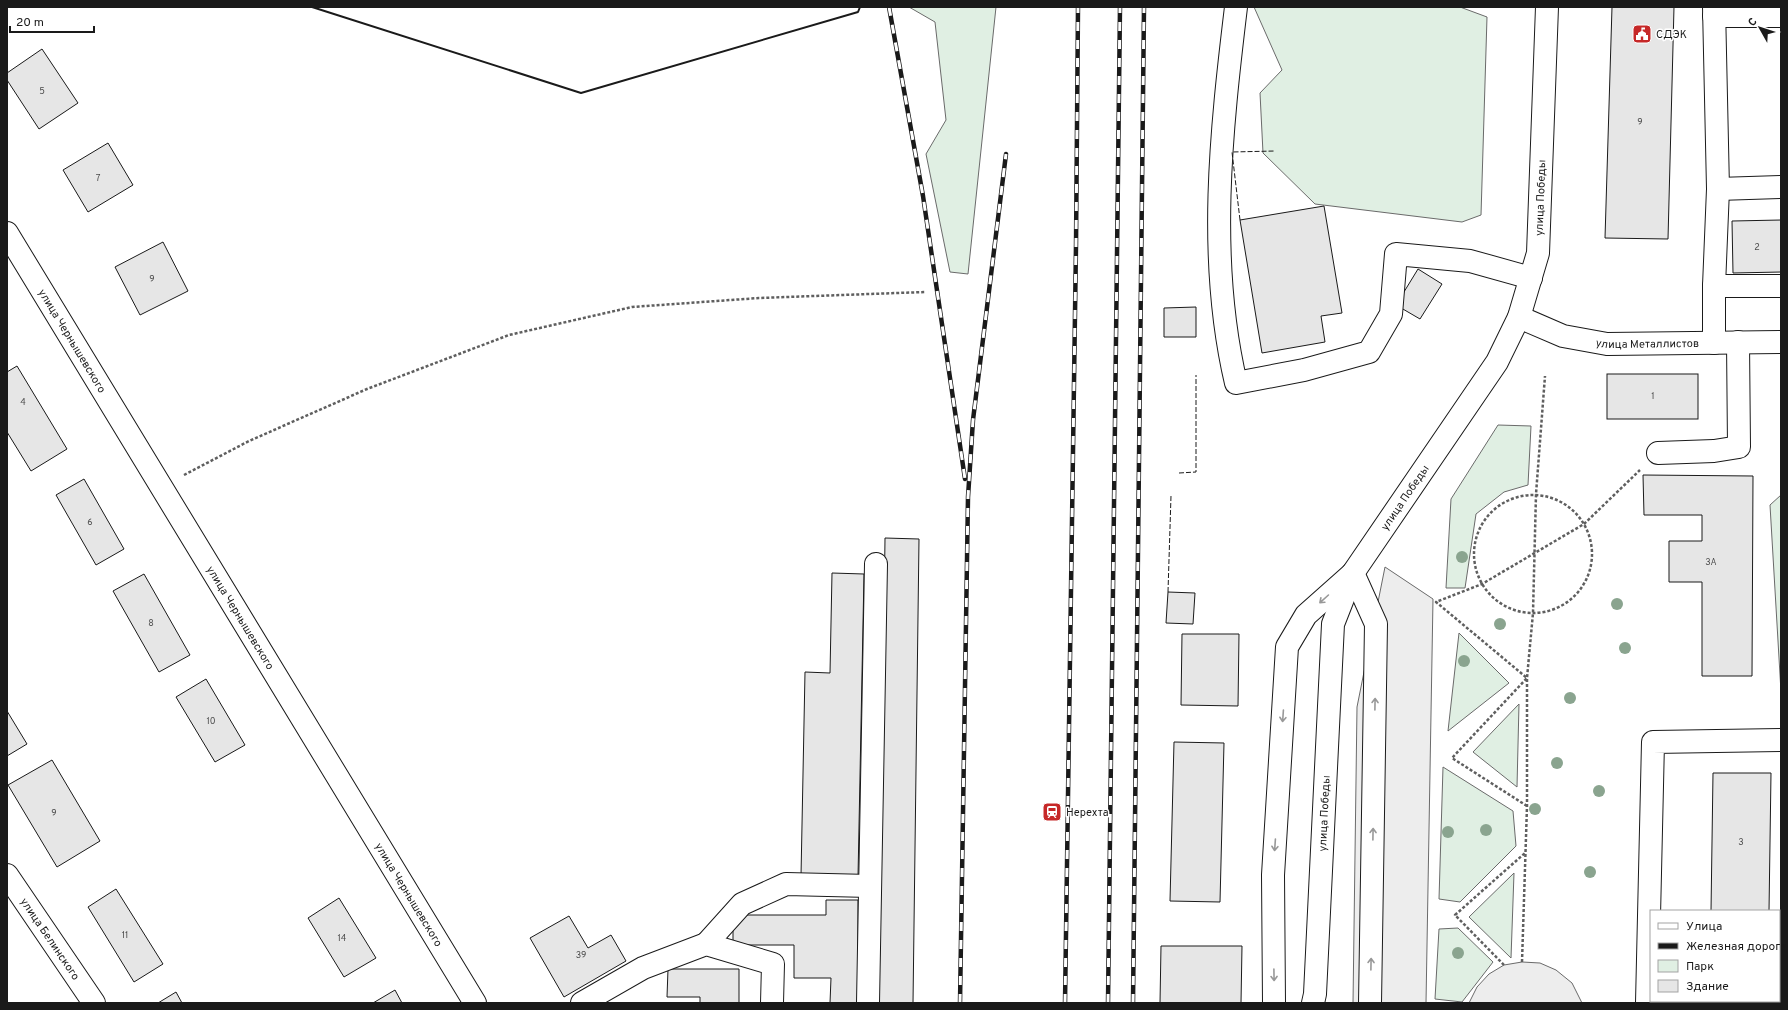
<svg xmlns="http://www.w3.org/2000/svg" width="1788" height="1010" viewBox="0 0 1788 1010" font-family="Overpass,sans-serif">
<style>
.green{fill:#e0efe3;stroke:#6a6a6a}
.parking{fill:#ededed;stroke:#6a6a6a}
.building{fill:#e6e6e6;stroke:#1a1a1a}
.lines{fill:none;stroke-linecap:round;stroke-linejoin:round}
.minor-casing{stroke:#1a1a1a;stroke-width:24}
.path{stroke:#5f5f5f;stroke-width:2.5;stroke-dasharray:3 2;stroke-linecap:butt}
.minor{stroke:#fff;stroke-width:22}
.rail-casing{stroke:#1a1a1a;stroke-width:4.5}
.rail{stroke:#fff;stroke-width:3;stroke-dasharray:9;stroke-linecap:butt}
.fence{stroke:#1a1a1a;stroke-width:1;stroke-dasharray:5 2;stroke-linecap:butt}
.wall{stroke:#1a1a1a;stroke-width:2}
.tree{fill:#8aa48f}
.oneway{stroke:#989898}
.labels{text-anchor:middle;stroke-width:3;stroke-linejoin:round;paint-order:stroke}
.number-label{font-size:9px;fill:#4d4d4d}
.poi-label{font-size:11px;fill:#1a1a1a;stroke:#fff;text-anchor:start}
.street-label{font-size:11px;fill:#1a1a1a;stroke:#fff}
</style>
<rect width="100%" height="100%" fill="#fff"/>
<g class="green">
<path d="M909 7H996L968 274 950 272 926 154 946 120 935 22Z"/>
<path d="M1254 7H1460L1487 17 1481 215 1462 222 1315 204 1263 153 1260 93 1282 70Z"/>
<path d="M1498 425 1531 426 1528 485 1504 492 1476 514 1465 588H1446L1451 499Z"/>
<path d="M1781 495V692L1770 505Z"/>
<path d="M1459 633 1509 683 1448 731Z"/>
<path d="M1519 704 1517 787 1473 752Z"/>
<path d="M1443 767 1513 811 1516 846 1460 902 1439 899Z"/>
<path d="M1514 873 1511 958 1469 917Z"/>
<path d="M1458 928 1493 962 1462 1002 1435 999 1439 929Z"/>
</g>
<g class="parking">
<path d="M1385 567 1433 599 1426 1003H1353L1357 707Z"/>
<path d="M1522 962 1540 963 1556 970 1572 983 1582 1003H1469L1477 987 1489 974 1504 965Z"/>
</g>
<g class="building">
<path d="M1612 7H1674L1668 239 1605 238Z"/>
<path d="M42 49 78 103 39 129 7 80V73Z"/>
<path d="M108 143 133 185 88 212 63 170Z"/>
<path d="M1324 206 1342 313 1321 316 1325 342 1262 353 1240 220Z"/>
<path d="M1781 220V272L1733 273 1732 221Z"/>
<path d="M163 242 188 291 140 315 115 267Z"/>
<path d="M1418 269 1442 284 1420 319 1396 305Z"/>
<path d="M1196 307V337H1164V308Z"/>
<path d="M17 366 67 449 31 471 7 432V372Z"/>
<rect x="1607" y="374" width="91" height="45"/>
<path d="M1643 475 1753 476 1752 676H1702V582H1669V541H1702V515H1644Z"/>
<path d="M84 479 124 549 96 565 56 495Z"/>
<path d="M885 538 919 539 913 1003H879Z"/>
<path d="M832 573 864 574 858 877 801 876 805 672 830 673Z"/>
<path d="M144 574 190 655 159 672 113 591Z"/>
<path d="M1168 592 1195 593 1193 624 1166 623Z"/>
<path d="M1182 634H1239L1238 706 1181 705Z"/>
<path d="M206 679 245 745 215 762 176 697Z"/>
<path d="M7 711 27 744 7 756Z"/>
<path d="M1174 742 1224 743 1220 902 1170 901Z"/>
<path d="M52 760 100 841 57 867 8 785Z"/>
<path d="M1713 773H1771L1769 911H1711Z"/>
<path d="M116 889 163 964 134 982 88 907Z"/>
<path d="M339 898 376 958 344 977 308 918Z"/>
<path d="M826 900H858V1003H795H830L831 978H794V945H733V915H826Z"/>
<path d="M569 916 588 948 611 935 626 961 564 997 530 938Z"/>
<path d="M1161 946H1242L1241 1003H1160Z"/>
<path d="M668 969H739V1003H700V997H667Z"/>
<path d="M395 990 402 1003H373Z"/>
<path d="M176 992 182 1003H158Z"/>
<path d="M1710 1001H1767V1003H1709Z"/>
</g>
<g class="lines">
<defs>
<g id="minor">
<path d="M1236 7C1221 131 1207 260 1236 383L1304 370 1369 352 1391 314 1396 254 1470 261 1531 278"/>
<path d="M1714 16H1781"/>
<path d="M1718 189 1781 187"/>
<path id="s1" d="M7 233 475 1003"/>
<path d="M1714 286 1718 189 1714 7"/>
<path id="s2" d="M1519 317 1563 336 1607 344 1781 342"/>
<path d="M1714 343V286H1781"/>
<path d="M1658 453 1714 451 1739 447 1738 342"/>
<path d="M1353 573 1376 624 1370 1003"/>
<path id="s3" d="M7 875 94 1003"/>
<path d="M706 944 742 904 786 884 870 886"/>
<path d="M582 1003 643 968 706 944 773 964 772 1003"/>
<path d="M868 1003 876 564"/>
<path d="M1274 1003 1273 875 1287 647 1306 615 1351 575"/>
<path id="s4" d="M1313 1003 1315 994 1333 624 1353 573 1497 362 1519 317 1538 253 1547 7"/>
<path d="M1647 1003 1653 742 1781 740"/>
</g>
</defs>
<use href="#minor" class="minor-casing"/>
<g class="path">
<path d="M184 475 249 441 367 389 509 335 632 307 759 298 925 292"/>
<circle cx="1533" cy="554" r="59"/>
<path d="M1527 806 1452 758 1527 678 1436 602 1482 584 1584 524 1640 470"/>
<path d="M1522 962 1527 806V678L1533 613 1536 494 1545 376"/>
<path d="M1504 965 1455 915 1525 853"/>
</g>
<use href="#minor" class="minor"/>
<defs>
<g id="rail">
<path d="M889 7 923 196 965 479"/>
<path d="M960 1003 968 497 973 420 1006 154"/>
<path d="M1065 1003 1076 245 1078 7"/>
<path d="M1108 1003 1120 7"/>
<path d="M1133 1003 1144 7"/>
</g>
</defs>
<use href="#rail" class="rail-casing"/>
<use href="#rail" class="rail"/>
<g class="fence">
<path d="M1240 220 1232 152 1275 151"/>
<path d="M1179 473 1196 472V375"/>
<path d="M1168 592 1171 496"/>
</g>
<path class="wall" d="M312 7 581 93 858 12 860 7"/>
</g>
<g class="tree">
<circle cx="1462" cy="557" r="6"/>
<circle cx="1617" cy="604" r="6"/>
<circle cx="1500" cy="624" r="6"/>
<circle cx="1625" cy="648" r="6"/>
<circle cx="1464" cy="661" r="6"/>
<circle cx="1570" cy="698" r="6"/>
<circle cx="1557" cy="763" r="6"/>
<circle cx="1599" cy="791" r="6"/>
<circle cx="1535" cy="809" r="6"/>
<circle cx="1486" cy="830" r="6"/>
<circle cx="1448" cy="832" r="6"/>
<circle cx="1590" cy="872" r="6"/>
<circle cx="1458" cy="953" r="6"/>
</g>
<defs><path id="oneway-shaft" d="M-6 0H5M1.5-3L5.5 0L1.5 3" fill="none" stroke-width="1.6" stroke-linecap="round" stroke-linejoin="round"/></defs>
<g class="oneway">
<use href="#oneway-shaft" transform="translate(1324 599) rotate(138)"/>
<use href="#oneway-shaft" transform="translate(1375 704) rotate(-89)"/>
<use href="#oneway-shaft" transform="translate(1283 716) rotate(94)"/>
<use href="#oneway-shaft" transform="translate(1373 834) rotate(-89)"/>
<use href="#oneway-shaft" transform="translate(1275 845) rotate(94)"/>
<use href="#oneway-shaft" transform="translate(1371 964) rotate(-89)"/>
<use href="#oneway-shaft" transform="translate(1274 975) rotate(89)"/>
</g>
<defs>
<symbol id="civic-square" viewBox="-11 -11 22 22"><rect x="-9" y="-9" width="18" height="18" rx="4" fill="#c62828" stroke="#fff"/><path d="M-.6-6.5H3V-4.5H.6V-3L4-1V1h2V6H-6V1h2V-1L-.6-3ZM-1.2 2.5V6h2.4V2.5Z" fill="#fff"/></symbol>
<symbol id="station-square" viewBox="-11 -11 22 22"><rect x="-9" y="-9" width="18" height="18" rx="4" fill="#c62828" stroke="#fff"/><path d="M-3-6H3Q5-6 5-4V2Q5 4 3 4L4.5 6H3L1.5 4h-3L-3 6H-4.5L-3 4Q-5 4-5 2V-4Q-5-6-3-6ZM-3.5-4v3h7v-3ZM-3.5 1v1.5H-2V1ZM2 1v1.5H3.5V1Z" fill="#fff"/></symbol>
</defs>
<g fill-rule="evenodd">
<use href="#civic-square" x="1631" y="23" width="22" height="22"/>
<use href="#station-square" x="1041" y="801" width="22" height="22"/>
</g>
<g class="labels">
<g class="number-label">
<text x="42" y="94">5</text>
<text x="1640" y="125">9</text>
<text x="98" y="181">7</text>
<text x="1757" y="250">2</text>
<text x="152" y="282">9</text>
<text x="1653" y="399">1</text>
<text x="23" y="405">4</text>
<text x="90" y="525">6</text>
<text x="1711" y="565">3А</text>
<text x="151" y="626">8</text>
<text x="211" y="724">10</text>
<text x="54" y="816">9</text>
<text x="1741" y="845">3</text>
<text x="125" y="938">11</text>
<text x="342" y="941">14</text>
<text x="581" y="958">39</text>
</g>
<g class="poi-label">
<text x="1656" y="38">СДЭК</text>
<text x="1066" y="816">Нерехта</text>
</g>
<g class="street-label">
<text dy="4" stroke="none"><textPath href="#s4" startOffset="862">улица Победы</textPath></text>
<text dy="4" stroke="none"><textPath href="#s1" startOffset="126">улица Чернышевского</textPath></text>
<text dy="4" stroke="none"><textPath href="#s2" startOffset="133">улица Металлистов</textPath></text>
<text dy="4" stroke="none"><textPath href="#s4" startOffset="526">улица Победы</textPath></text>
<text dy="4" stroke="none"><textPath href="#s1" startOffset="450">улица Чернышевского</textPath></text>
<text dy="4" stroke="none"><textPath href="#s4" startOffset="190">улица Победы</textPath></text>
<text dy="4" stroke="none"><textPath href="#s1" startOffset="774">улица Чернышевского</textPath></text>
<text dy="4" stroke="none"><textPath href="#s3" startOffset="77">улица Белинского</textPath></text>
</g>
</g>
<rect width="1788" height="1010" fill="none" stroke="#1a1a1a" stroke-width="16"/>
<rect x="1650" y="910" width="130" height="92" fill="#ffffff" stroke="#a3a3a3"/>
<rect x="1658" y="923" width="20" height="6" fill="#ffffff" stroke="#a3a3a3"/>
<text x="1686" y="930" font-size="12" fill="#1a1a1a">Улица</text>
<rect x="1658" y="943" width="20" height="6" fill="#1a1a1a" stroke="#a3a3a3"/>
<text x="1686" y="950" font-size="12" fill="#1a1a1a">Железная дорога</text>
<rect x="1658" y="960" width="20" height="12" fill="#e0efe3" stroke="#a3a3a3"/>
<text x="1686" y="970" font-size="12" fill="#1a1a1a">Парк</text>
<rect x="1658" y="980" width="20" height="12" fill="#e6e6e6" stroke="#a3a3a3"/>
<text x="1686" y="990" font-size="12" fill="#1a1a1a">Здание</text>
<g transform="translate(1760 28) rotate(309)" stroke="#ffffff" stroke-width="3" paint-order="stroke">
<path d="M0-3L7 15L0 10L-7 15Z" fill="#1a1a1a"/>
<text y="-6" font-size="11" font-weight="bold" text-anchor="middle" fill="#1a1a1a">С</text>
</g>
<path d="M10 26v6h84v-6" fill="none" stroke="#1a1a1a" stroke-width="2"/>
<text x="16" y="26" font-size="12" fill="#1a1a1a" stroke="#ffffff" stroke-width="3" paint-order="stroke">20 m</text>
</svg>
